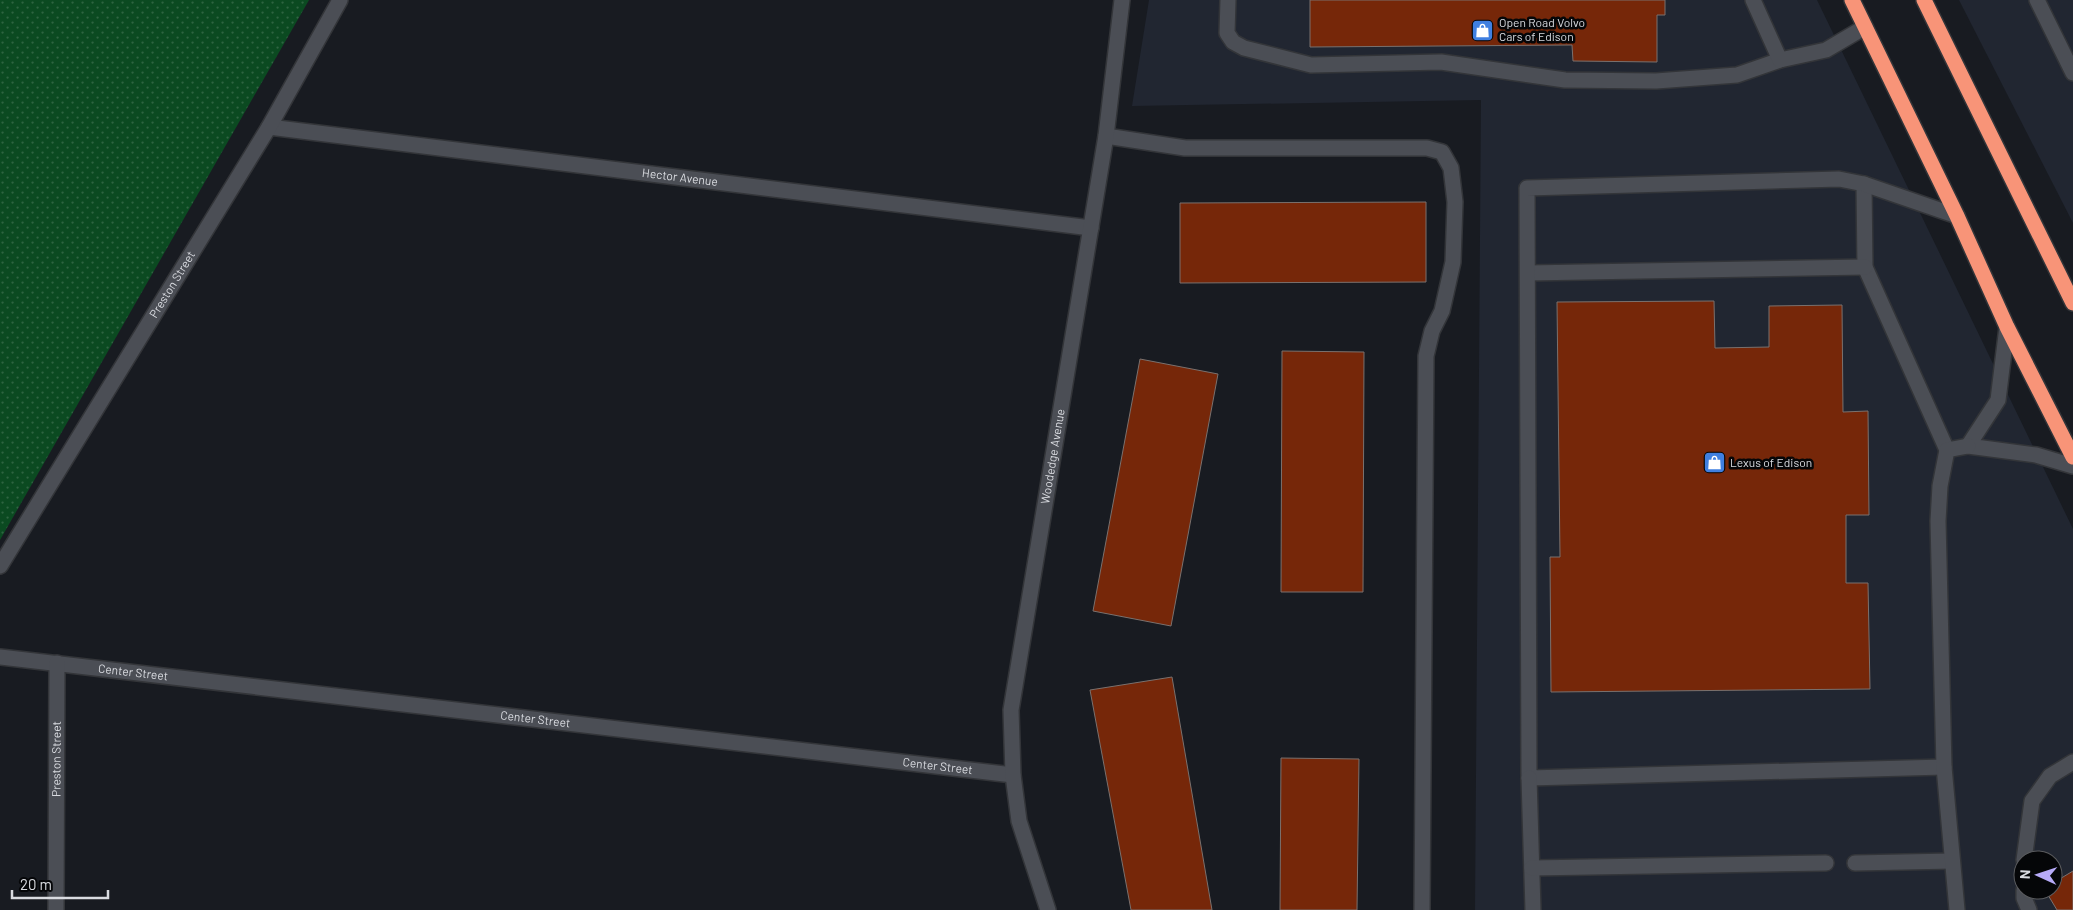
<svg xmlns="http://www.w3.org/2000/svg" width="2073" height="910" viewBox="0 0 2073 910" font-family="Barlow,sans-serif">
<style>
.built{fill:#212631;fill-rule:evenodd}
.park{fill:url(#park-dots)}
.building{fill:#762709;stroke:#7a716e}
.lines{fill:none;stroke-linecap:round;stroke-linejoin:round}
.lane-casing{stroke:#333539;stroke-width:18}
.street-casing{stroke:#333539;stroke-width:18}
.highway-casing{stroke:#333539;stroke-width:18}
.lane{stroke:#4b4e55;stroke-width:15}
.street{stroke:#4b4e55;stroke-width:15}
.highway{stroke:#f89478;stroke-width:15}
.labels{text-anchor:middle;stroke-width:5;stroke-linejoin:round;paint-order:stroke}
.poi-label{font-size:12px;fill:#d9dbe0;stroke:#050608;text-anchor:start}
.street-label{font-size:12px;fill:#d9dbe0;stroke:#050608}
</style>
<defs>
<pattern id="park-dots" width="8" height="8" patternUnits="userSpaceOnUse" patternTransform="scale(1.25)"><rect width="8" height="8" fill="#0b4a21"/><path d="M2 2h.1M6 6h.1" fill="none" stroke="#2e6441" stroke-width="1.8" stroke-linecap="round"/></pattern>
</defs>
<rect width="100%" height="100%" fill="#181b21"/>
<g class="built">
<path d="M1149 0H1817L2073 529V910H1475L1481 100 1132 106ZM2023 860H2053V890H2023Z"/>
<path d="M1959 0H2073V223Z"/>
</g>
<path class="park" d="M0 0H309L0 540Z"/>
<g class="building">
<path d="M1310 0H1665V15H1657V62L1573 61 1572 45 1310 47Z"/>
<path d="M1426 202V282L1180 283V203Z"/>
<path d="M1714 301 1715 348 1769 347V306L1842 305 1843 412 1868 411 1869 515H1846V583H1868L1870 689 1551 692 1550 557H1560L1557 302Z"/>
<path d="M1282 351 1364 352 1363 592H1281Z"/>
<path d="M1140 359 1218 374 1171 626 1093 611Z"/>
<path d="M1172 677 1212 910H1131L1090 690Z"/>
<path d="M1281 758 1359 759 1357 910H1280Z"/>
<path d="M2073 871V910H2057L2045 890H2053V883Z"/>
</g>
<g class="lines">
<defs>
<g id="lane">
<path d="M1228 0 1227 33 1233 42 1244 48 1311 65 1441 62 1565 80 1656 81 1737 75 1780 60"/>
<path d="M1753 0 1780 60 1826 50 1865 27"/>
<path d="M2037 0 2073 73"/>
<path d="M1106 136 1185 148H1427L1442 152 1451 168 1455 202 1453 262 1442 311 1432 331 1426 356 1422 910"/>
<path d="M1864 184 1865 267 1947 450"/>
<path d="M1528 273 1865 267"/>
<path d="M2007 327 1998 400 1968 446 2036 455 2073 466"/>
<path d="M1944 767 1529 778 1527 188 1839 179 1864 184 1957 216"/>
<path d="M1529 778 1533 910"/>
<path d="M2024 860 2032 801 2050 776 2073 762"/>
<path d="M1855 863 1952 861"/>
<path d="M1532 868 1826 863"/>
<path d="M2024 890V898L2029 910"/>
<path d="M1957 910 1944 767 1938 521 1940 486 1947 450 1968 446"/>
</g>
<g id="street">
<path id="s1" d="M269 127 1091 228"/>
<path id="s2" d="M0 566 269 127 340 0"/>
<path id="s3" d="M0 657 1013 775"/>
<path id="s4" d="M56 910 57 663"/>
<path id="s5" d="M1048 910 1019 821 1013 775 1011 710 1106 136 1122 0"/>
</g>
<g id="highway">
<path d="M1852 0 1957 216 2007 327 2073 457"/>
<path d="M1924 0 2073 303"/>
</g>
</defs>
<use href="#lane" class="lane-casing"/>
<use href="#street" class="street-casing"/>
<use href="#highway" class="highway-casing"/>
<use href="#lane" class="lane"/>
<use href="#street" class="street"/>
<use href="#highway" class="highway"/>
</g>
<defs>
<symbol id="shop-square" viewBox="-11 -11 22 22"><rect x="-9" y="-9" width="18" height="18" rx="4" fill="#3f7fe0" stroke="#050608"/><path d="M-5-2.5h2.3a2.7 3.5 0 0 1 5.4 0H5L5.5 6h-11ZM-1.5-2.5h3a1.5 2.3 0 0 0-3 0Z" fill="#fff"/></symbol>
</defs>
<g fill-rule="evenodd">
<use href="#shop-square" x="1470" y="18" width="25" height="25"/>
<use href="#shop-square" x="1702" y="450" width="25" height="25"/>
</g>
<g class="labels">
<g class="poi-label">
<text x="1499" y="27">Open Road Volvo<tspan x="1499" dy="14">Cars of Edison</tspan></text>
<text x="1730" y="467">Lexus of Edison</text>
</g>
<g class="street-label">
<text dy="4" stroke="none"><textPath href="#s1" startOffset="414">Hector Avenue</textPath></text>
<text dy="4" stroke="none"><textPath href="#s2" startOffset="330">Preston Street</textPath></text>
<text dy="4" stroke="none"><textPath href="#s5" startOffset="462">Woodedge Avenue</textPath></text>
<text dy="4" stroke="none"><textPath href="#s3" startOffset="134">Center Street</textPath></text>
<text dy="4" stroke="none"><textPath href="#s3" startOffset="539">Center Street</textPath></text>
<text dy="4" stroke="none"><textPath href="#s4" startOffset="151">Preston Street</textPath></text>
<text dy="4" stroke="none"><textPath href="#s3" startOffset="944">Center Street</textPath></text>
</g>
</g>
<g transform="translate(2038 875) rotate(273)"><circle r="24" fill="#050608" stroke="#5a5b5e"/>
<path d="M0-4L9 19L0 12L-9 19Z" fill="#b7abf8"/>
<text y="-8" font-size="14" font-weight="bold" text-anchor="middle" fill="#d9dbe0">N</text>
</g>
<path d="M12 890v8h96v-8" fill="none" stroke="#d9dbe0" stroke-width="2.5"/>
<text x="20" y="890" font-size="15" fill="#d9dbe0" stroke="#050608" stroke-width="4" paint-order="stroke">20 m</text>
</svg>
